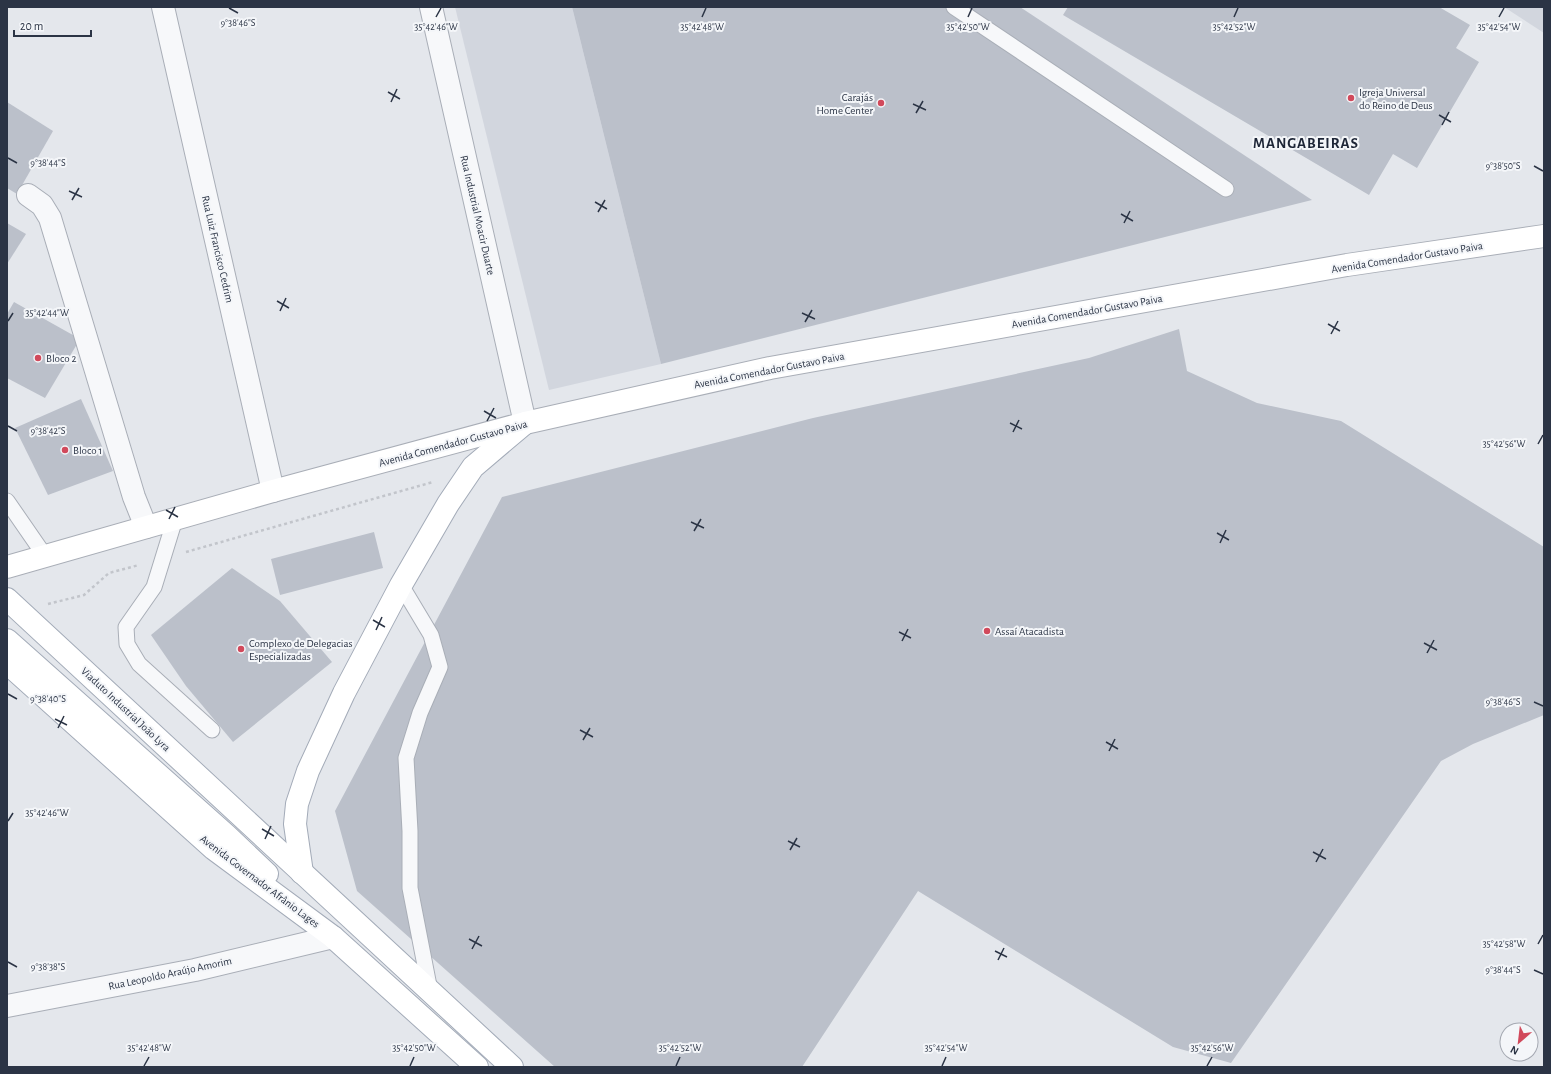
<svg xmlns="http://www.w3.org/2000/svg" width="1551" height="1074" viewBox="0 0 1551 1074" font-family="'Alegreya Sans',sans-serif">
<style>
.built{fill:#d2d6de}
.building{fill:#bbc0ca}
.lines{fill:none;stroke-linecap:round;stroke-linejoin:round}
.lane-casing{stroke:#a9aeb7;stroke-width:17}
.street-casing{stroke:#a9aeb7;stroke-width:24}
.secondary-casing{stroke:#a9aeb7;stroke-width:24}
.primary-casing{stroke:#a3abb8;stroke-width:24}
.path{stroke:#c2c5cb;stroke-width:2.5;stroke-dasharray:3 3;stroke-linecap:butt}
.lane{stroke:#f7f8fa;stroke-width:15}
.street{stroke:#f7f8fa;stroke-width:22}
.secondary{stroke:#fff;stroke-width:22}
.primary{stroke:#fff;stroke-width:22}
.ticks{fill:none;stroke:#2b3445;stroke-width:1.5}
.poi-dot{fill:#d1495b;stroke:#f4f6f9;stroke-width:1.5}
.labels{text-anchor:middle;stroke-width:4;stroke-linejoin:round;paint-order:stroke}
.poi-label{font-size:11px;fill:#2b3445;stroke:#f4f6f9;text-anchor:start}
.street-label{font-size:11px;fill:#2b3445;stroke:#f4f6f9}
.district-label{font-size:15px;font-weight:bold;letter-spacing:1px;fill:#1d2536;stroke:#f4f6f9}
.ticks-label{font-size:10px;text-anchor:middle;fill:#2b3445;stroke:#f4f6f9;stroke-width:4;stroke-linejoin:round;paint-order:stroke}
</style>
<rect width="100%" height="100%" fill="#e4e7ec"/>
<g class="built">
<path d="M455 7H572L661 364 549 390Z"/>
<path d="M1504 7H1544V33Z"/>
</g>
<g class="building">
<path d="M572 7H1020L1312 200 661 364Z"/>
<path d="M1068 7H1439L1470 25 1456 48 1479 62 1417 168 1393 154 1369 195 1063 15Z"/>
<path d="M7 102 53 131 17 194 7 188Z"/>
<path d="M7 223 26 234 7 264Z"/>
<path d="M14 302 80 339 45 398 7 378V314Z"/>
<path d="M1179 329 1187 371 1257 403 1341 421 1544 547V715L1473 744 1441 761 1231 1063 1173 1047 918 891 802 1067H555L357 891 335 811 502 497 813 418 1089 358Z"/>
<path d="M81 399 113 471 48 495 15 428Z"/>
<path d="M374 532 383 568 280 595 271 559Z"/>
<path d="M232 568 280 601 332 662 233 742 186 686 151 635Z"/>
</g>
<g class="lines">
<defs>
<g id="lane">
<path d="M954 7 1226 189"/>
<path d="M7 501 45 556"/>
<path d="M175 519 154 587 126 627 127 644 139 664 212 730"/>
<path d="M401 585 431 635 440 667 420 713 406 758 410 831V888L430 991"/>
</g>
<g id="street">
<path d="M163 7 273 491"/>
<path d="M431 7 525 423"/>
<path d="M28 195 42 205 50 218 134 497 146 527"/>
<path d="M7 1006 195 970 333 937"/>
</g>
<path id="secondary" d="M7 567 273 491 525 423 770 368 1347 265 1544 236"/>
<g id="primary">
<path d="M7 599 512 1067"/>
<path d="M7 640 226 835 267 874"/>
<path d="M7 663 214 849 333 937 477 1067"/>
<path d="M302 873 295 824 297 804 308 771 344 693 401 585 448 504 473 467 525 423"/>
</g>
</defs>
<use href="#lane" class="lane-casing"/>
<use href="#street" class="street-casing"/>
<use href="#secondary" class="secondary-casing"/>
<use href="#primary" class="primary-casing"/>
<g class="path">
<path d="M186 552 433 482"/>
<path d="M48 604 84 595 109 573 139 565"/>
</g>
<use href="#lane" class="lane"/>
<use href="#street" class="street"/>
<use href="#secondary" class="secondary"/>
<use href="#primary" class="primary"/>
</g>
<path class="ticks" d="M229 8 238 13M436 17 441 8M702 17 706 8M968 17 972 8M1234 17 1238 8M1499 17 1504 8M388 92 400 99M391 102 397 89M913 104 926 110M916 113 923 101M1439 115 1451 122M1442 125 1449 112M8 158 17 163M1534 166 1543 171M69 191 82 197M72 200 79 188M595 202 607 209M598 212 605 200M1121 214 1133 221M1124 223 1130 211M277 301 289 308M280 311 286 298M802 313 815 319M8 321 13 313M805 322 812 310M1328 324 1340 331M1331 334 1338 321M484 411 496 418M487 421 494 408M1010 423 1022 429M8 426 17 431M1013 432 1019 420M1538 444 1543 435M166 510 178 517M169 519 175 507M691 522 704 528M694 531 701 519M1217 533 1229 540M1220 543 1226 530M373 620 385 627M376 630 382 617M899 632 911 638M902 641 908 629M1424 643 1437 650M1427 653 1434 640M8 694 17 699M1534 702 1543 706M55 719 67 725M58 728 64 716M580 730 593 737M583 740 590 728M1106 742 1118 749M1109 751 1115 739M8 821 13 813M262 829 274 836M265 839 271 826M788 841 800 847M790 850 797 838M1313 852 1326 859M1316 862 1323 849M469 939 482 946M1538 944 1543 935M472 949 479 936M995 951 1007 957M998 960 1004 948M8 962 17 967M1534 970 1543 974M144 1066 149 1057M410 1066 414 1057M676 1066 680 1057M942 1066 946 1057M1207 1066 1212 1057"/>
<g class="poi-dot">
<circle cx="1351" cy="98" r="4"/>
<circle cx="881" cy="103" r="4"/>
<circle cx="38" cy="358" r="4"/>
<circle cx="65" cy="450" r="4"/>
<circle cx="987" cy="631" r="4"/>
<circle cx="241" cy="649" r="4"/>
</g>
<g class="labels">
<g class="poi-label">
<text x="1359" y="96">Igreja Universal<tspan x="1359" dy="13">do Reino de Deus</tspan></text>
<text x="873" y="101" text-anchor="end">Carajás<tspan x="873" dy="13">Home Center</tspan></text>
<text x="46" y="362">Bloco 2</text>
<text x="73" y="454">Bloco 1</text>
<text x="995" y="635">Assaí Atacadista</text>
<text x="249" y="647">Complexo de Delegacias<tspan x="249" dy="13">Especializadas</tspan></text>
</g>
<g class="street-label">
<text transform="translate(478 215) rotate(77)" y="4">Rua Industrial Moacir Duarte</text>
<text transform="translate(218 249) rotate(77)" y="4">Rua Luiz Francisco Cedrim</text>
<text transform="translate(1407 257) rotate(-9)" y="4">Avenida Comendador Gustavo Paiva</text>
<text transform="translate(1087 311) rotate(-10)" y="4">Avenida Comendador Gustavo Paiva</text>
<text transform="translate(769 370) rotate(-11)" y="4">Avenida Comendador Gustavo Paiva</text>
<text transform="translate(453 443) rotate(-15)" y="4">Avenida Comendador Gustavo Paiva</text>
<text transform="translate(126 709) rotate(43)" y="4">Viaduto Industrial João Lyra</text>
<text transform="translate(260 881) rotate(37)" y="4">Avenida Governador Afrânio Lages</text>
<text transform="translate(170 973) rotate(-12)" y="4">Rua Leopoldo Araújo Amorim</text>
</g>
<g class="district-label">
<text x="1306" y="148">MANGABEIRAS</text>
</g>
</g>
<g class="ticks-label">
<text x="238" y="26">9°38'46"S</text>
<text x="436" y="30">35°42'46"W</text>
<text x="702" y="30">35°42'48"W</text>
<text x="968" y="30">35°42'50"W</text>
<text x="1234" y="30">35°42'52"W</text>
<text x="1499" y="30">35°42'54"W</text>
<text x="48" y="166">9°38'44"S</text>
<text x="1503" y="169">9°38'50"S</text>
<text x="47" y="316">35°42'44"W</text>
<text x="48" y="434">9°38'42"S</text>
<text x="1504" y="447">35°42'56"W</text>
<text x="48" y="702">9°38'40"S</text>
<text x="1503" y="705">9°38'46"S</text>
<text x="47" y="816">35°42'46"W</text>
<text x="1504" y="947">35°42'58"W</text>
<text x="48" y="970">9°38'38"S</text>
<text x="1503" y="973">9°38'44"S</text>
<text x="149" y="1051">35°42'48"W</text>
<text x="414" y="1051">35°42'50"W</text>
<text x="680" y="1051">35°42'52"W</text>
<text x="946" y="1051">35°42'54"W</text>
<text x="1212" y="1051">35°42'56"W</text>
</g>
<rect width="1551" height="1074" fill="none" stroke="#2b3445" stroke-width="16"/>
<g transform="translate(1519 1042) rotate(208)"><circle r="19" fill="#f4f6f9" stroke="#a4a8b1"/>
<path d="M0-3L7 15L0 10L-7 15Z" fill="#d1495b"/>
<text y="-6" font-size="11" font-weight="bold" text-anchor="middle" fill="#2b3445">N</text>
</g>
<path d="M14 30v6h77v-6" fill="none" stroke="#2b3445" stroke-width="2"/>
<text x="20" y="30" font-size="12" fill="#2b3445" stroke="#f4f6f9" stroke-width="3" paint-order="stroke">20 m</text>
</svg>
